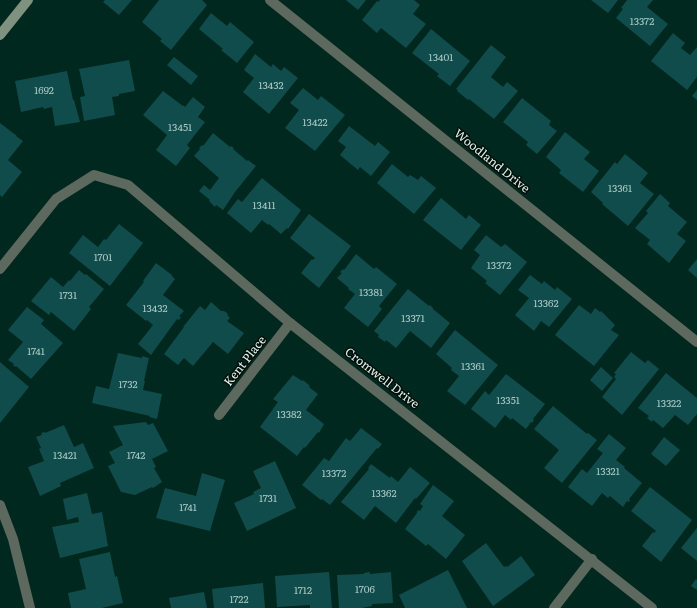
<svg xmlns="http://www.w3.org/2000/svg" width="697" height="608" viewBox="0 0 697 608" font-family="Literata,serif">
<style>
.building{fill:#104c4c}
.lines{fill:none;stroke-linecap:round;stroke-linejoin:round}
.street{stroke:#5d695e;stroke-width:10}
.secondary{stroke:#7f9280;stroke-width:10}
.labels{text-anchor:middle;stroke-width:3;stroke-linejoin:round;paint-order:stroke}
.number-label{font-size:10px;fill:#abcac4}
.street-label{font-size:12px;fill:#dff4ec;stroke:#020e09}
</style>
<rect width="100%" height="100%" fill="#00281e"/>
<g class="building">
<path d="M105 0H132L119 15 103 2Z"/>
<path d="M159 0H202L207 5 171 50 160 41 162 39 142 22Z"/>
<path d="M346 0H366L358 10Z"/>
<path d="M380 0H414L420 5 413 14 426 24 406 48 381 28 377 33 362 20 377 1 378 2Z"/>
<path d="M591 0H618L608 13Z"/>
<path d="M627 0H653L647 7 668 24 650 46 616 18 623 9 621 8Z"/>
<path d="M211 13 227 26 230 22 254 42 237 63 221 50 223 49 199 29Z"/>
<path d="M431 29 470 61 450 86 437 76 439 74 412 53Z"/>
<path d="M673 33 685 43 681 48 690 55 697 47V77L687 90 651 61Z"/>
<path d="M491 45 506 57 491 77 503 87 507 82 518 91 494 119 469 99 468 100 457 91 458 90 456 89Z"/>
<path d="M255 54 271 67 273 64 281 71 284 67 298 78 269 114 243 92 254 78 244 70Z"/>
<path d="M174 57 198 76 191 85 167 65Z"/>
<path d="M129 60 135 91 119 94V96L112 97 115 115 84 121 80 97 85 96 79 69Z"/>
<path d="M67 71 73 100H74L80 122 55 126 52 107 44 109 43 107 21 112 15 81Z"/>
<path d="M303 88 318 100 321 96 345 115 315 151 285 128 299 110 290 103Z"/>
<path d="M697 90V100L692 96Z"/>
<path d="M163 91 183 106V105L185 107 193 97 205 107 198 117 205 122 187 145 190 148 176 166 156 150 167 135 143 115Z"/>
<path d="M522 98 551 121 549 125 557 131 537 154 526 145 528 142 503 122Z"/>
<path d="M0 123 17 136H16L23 141 8 160 22 172 2 197 0 195Z"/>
<path d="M349 126 375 146 378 142 390 152 371 176 360 167 358 170 340 155 346 147 338 141Z"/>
<path d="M565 132 590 152 584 159 599 171 583 192 559 173 561 170 546 157Z"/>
<path d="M213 133 230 147 231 146 234 148 233 149 247 161 248 160 256 166 235 192 223 210 216 205 215 207 209 201 210 200 199 191 204 185 210 190 219 178 194 156 200 149 199 148 202 145 203 146Z"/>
<path d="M625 154 648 173 640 183 654 194 628 226 602 204 603 203 591 192 615 162 617 164Z"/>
<path d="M392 164 408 177 410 175 418 180 421 176 436 188 414 214 377 183Z"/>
<path d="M262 178 301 210 288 229 287 228 281 234 269 224 268 225 262 220 251 233 227 213 238 199 242 202Z"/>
<path d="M660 194 670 203 668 206 687 222 677 234 686 241 669 263 647 244 650 240 635 228 648 213 646 211Z"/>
<path d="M441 198 466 219 469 215 481 225 461 250 423 220Z"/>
<path d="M309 214 351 246 319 288 301 273 312 259 313 260 315 258 290 238Z"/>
<path d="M119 224 143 243 110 286 69 253 83 235 98 247 104 239 106 240Z"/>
<path d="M486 235 501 247 505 244 527 262 500 295 485 283 487 281 471 268 480 255 474 250Z"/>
<path d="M356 254 374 269 376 267 397 284 379 306 382 309 368 327 344 308 355 294 348 289 349 288 337 278 342 273 340 272 343 269 344 270Z"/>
<path d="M697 259V278L688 270Z"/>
<path d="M156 263 172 275V276L175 279 163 295 184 311 179 316 181 317 179 320 177 319 151 355 138 344 153 325 147 320 146 321 126 305 144 282 143 281Z"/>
<path d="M79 270 85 275 86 274 104 289 89 307 91 309 74 331 51 312 49 315 31 301 51 277 63 287 69 280 70 281Z"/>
<path d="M530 275 542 284 544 281 555 290 557 287 572 299 549 327 541 321 534 331 515 315 529 298 518 290Z"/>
<path d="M408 289 429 306 430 305 433 308V309L450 323 431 348 410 331 396 348 386 340 385 342 378 337 379 335 374 331Z"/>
<path d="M211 302 221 311H224L227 313 228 316 230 318 227 321 244 333 228 354 213 342 193 366 184 358 178 365 164 354 184 327H183L200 306 205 310Z"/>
<path d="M579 305 591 314 595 308 600 312 601 311 615 325 611 330 619 335 594 366 555 335Z"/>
<path d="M27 307 44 320 41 324 63 343 31 379 16 366 15 367 13 365 14 364 8 360 23 342 8 330Z"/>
<path d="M455 330 498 365 465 405 447 391 459 376 451 370 452 368 436 354Z"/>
<path d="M631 352 645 363 648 360 659 369 622 415 602 397 616 379 614 377 616 374 614 373Z"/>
<path d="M118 353 142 358V356L149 358 144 381H145L143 390 162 394 157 419 149 417 150 416 92 403 96 386 109 389Z"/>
<path d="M0 362 29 387 0 423Z"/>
<path d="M601 367 613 378 602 391 590 380Z"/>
<path d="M666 373 697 398V414L688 425 675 415 663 428 653 420 652 422 647 418 649 416 638 408Z"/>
<path d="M506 374 545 404 533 419 534 420 532 423 531 422 526 429 512 418 511 420 505 415 495 428 471 409 485 391 489 395Z"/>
<path d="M293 375 302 381 303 380 310 386 309 387 318 394 306 410 324 424 319 433 318 432 305 448 304 447 297 456 260 427 278 402 273 399Z"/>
<path d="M553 406 587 434 588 433 597 440 562 483 544 468 559 450 534 429Z"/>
<path d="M146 422 148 425 153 423 168 451 152 459 156 467 154 468 162 482 153 488 152 487 135 495 121 492 108 466 115 463 109 452 123 445 113 426Z"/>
<path d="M64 425 74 447 83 443 94 468 60 483 61 486 40 496 28 467 44 461 39 449 41 448 36 437 42 435 41 433 45 432V433Z"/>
<path d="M361 428 382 444 378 449 377 448 330 505 322 499 321 500 302 485 324 458 329 461 346 438 350 441Z"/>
<path d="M609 434 626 448 616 460 625 467 624 468 642 483 629 499 630 500 629 502 627 501 623 507 610 496 608 498 602 493 592 506 568 487 582 469 587 473 603 453 597 449Z"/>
<path d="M664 437 680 450 666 466 651 454Z"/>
<path d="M275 461 296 508 247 531 234 503 254 494 253 492 261 488 253 471Z"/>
<path d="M371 464 390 478 391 476 398 482 410 467 430 483 416 499 415 498 396 523 375 506 364 520 341 502 369 469 368 468Z"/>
<path d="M202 473 225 480 210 531 156 518 165 488 196 496Z"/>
<path d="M433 485 454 501 442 516 465 535 446 559 428 544 426 546 405 529 417 513V512L418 510 420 511 423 506 420 504Z"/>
<path d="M650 487 692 520 661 562 642 546 653 532 654 533 656 531 631 511Z"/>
<path d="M87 493 92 514 102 512 108 546 60 558 52 527 79 522 78 517 67 520 63 499Z"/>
<path d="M697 528V561L681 548Z"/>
<path d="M486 543 504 567 506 566 507 567 521 556 535 575 493 606 462 561Z"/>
<path d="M110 552 115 577 117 576 123 603 102 608H71L68 593 86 589 79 559Z"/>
<path d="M448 570 467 608H405L399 595Z"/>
<path d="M329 572 332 608H310V605L277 607 275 576Z"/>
<path d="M370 572V574L391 572 393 603 372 604V606L362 608H339L337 575 364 574V573Z"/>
<path d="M696 579 697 580V590L691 586Z"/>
<path d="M263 583 265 608H214L212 589Z"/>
<path d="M204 592 207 608H171L169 598Z"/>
</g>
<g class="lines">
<g class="street">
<path d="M270 0 697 342"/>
<path d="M0 269 56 199 94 175 128 185 290 323 652 608"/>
<path d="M219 415 290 323"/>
<path d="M0 505 13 539 30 608"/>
<path d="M554 608 592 559"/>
</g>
<path class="secondary" d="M0 35 28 0"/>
</g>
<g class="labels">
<g class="number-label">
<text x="642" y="25">13372</text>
<text x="441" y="61">13401</text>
<text x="271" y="89">13432</text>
<text x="44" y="94">1692</text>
<text x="315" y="126">13422</text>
<text x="180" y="131">13451</text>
<text x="620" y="192">13361</text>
<text x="264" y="209">13411</text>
<text x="103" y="261">1701</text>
<text x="499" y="269">13372</text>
<text x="371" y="296">13381</text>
<text x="68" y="299">1731</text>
<text x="546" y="307">13362</text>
<text x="155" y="312">13432</text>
<text x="413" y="322">13371</text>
<text x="36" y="355">1741</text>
<text x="473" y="370">13361</text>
<text x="128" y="388">1732</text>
<text x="508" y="404">13351</text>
<text x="669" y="407">13322</text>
<text x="289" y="418">13382</text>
<text x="65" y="459">13421</text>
<text x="136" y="459">1742</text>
<text x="608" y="475">13321</text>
<text x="334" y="477">13372</text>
<text x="384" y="497">13362</text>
<text x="268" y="502">1731</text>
<text x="188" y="511">1741</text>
<text x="365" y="593">1706</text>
<text x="303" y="594">1712</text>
<text x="239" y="603">1722</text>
</g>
<g class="street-label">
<text transform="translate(492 161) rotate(39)" y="4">Woodland Drive</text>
<text transform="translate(245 361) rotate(-52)" y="4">Kent Place</text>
<text transform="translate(382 378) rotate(38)" y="4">Cromwell Drive</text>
</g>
</g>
</svg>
